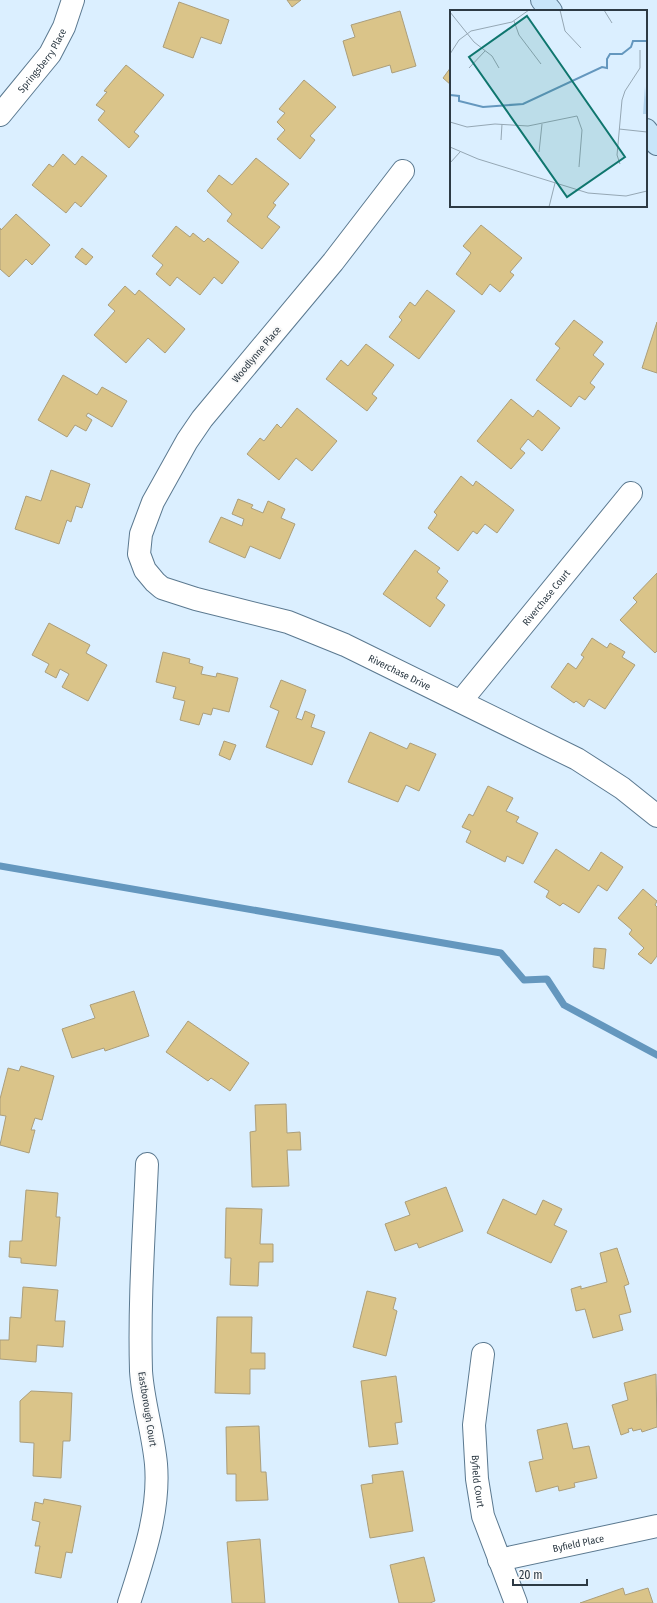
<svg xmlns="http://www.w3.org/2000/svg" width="657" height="1603" viewBox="0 0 657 1603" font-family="'Fira Sans Condensed',sans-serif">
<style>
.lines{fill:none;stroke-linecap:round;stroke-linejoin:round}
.stream{stroke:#6497be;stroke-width:7}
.building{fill:#dac489;stroke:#ab9e7b}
.minor-casing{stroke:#5b7990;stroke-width:24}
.secondary-casing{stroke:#5b7990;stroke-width:24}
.minor{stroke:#fff;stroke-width:22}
.secondary{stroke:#c8e5f9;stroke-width:22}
.labels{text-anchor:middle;stroke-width:4;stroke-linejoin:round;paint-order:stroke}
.street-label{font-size:10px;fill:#2d3a44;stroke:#f9f9f9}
.inset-river{fill:none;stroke:#6497be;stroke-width:2}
.inset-road{fill:none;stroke:#95a7b4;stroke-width:1}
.view{fill:#0f766e;fill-opacity:0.15;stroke:#0f766e;stroke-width:2}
.inset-edge{fill:none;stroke:#2d3a44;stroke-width:2}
</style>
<rect width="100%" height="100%" fill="#dbefff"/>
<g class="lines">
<path class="stream" d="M0 866 501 953 524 980 547 979 564 1005 657 1055"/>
</g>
<g class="building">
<path d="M287 0H301L292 7Z"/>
<path d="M179 2 229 20 221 44 201 37 193 58 163 47Z"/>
<path d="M400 11 416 66 392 73 390 65 353 76 343 41 355 37 351 25Z"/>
<path d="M126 65 164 95 134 132 139 136 129 148 98 120 105 111 96 105 107 92 104 91Z"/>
<path d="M451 67V85L443 78Z"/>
<path d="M304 80 336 107 310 136 315 140 300 159 277 139 285 130 277 122 285 113 279 109Z"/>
<path d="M63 154 75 165 82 156 107 176 81 207 75 202 66 213 32 185 49 164 53 167Z"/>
<path d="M256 158 289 184 273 203 276 205 267 217 280 227 262 249 227 221 232 214 207 191 219 175 232 185Z"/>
<path d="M16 214 50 245 32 265 26 259 9 277 0 269V228L1 230Z"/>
<path d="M481 225 522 258 510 272 514 275 500 292 490 284 482 295 456 274 471 253 463 246Z"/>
<path d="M176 226 190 237 193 233 204 242 208 238 239 262 222 284 214 277 200 295 177 277 170 286 156 274 163 265 152 256Z"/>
<path d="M82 248 93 257 86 265 75 257Z"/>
<path d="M125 286 135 295 139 290 185 329 165 353 148 338 126 363 94 335 115 311 108 305Z"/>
<path d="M427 290 455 311 419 359 389 337 402 320 399 317 410 302 415 306Z"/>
<path d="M574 320 603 342 593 355 604 364 590 383 595 387 585 400 579 396 571 407 536 380 560 348 555 344Z"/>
<path d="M657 322V373L642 368Z"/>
<path d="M366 344 394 365 372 394 377 398 367 411 326 379 341 360 348 366Z"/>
<path d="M63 375 97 395 102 387 127 401 112 427 88 413 86 416 92 420 86 431 75 425 67 437 38 420Z"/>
<path d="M511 399 533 417 538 410 560 428 542 451 528 439 520 449 525 453 511 469 477 441Z"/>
<path d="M297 408 337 441 312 471 296 458 279 480 247 454 260 438 264 441 277 424 281 428Z"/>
<path d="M51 470 90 484 82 508 76 506 71 522 67 520 59 544 15 529 26 496 41 501Z"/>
<path d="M461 476 473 486 476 481 514 510 497 533 485 524 477 534 473 531 458 551 428 528 437 515 434 512Z"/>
<path d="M238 499 253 505 251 508 263 513 268 501 285 509 281 518 295 524 280 559 250 546 245 558 209 542 221 517 242 526 244 519 232 514Z"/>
<path d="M415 550 440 568 437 572 448 581 436 598 445 605 430 627 383 594Z"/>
<path d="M657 573V651L655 653 620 620 637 602 633 598Z"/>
<path d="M49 623 90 645 86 653 107 665 88 701 62 687 69 674 60 669 56 678 45 672 49 664 32 655Z"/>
<path d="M592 638 607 648 610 643 625 652 622 657 635 665 605 709 589 699 584 707 576 701 574 703 551 687 568 663 576 669 584 657 581 655Z"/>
<path d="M163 652 190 659 189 663 203 667 201 674 216 677 217 673 238 678 229 712 213 708 211 715 203 713 199 725 180 720 185 701 173 698 176 687 156 682Z"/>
<path d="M281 680 306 690 296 718 302 720 305 711 315 715 311 727 325 732 312 765 266 747 279 711 270 707Z"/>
<path d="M370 732 407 749 410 743 436 754 419 791 406 785 398 802 348 782Z"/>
<path d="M224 741 236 745 230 760 219 755Z"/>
<path d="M488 786 513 798 506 811 519 817 516 822 538 833 523 864 507 856 505 862 466 842 471 831 462 827 469 814 473 816Z"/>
<path d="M556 849 589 871 601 852 623 867 607 891 598 885 579 913 563 903 560 906 546 897 549 891 534 882Z"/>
<path d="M643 889 657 901 655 905 657 907V956L651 964 638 954 644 948 629 934 632 930 618 918Z"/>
<path d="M594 948 606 949 604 969 593 967Z"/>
<path d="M134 991 149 1036 105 1051 104 1048 72 1058 62 1029 95 1018 90 1005Z"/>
<path d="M188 1021 249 1063 230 1091 211 1078 208 1081 166 1052Z"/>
<path d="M21 1066 54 1076 42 1120 35 1118 31 1130H35L29 1153 0 1145 6 1116 0 1115V1099L8 1068 19 1071Z"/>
<path d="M286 1104 287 1133 300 1132 301 1150H287L289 1186 252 1187 250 1132 256 1131 255 1105Z"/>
<path d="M446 1187 463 1231 419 1248 417 1243 395 1251 385 1224 410 1215 405 1202Z"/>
<path d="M26 1190 58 1193 56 1217H60L56 1266 21 1263V1258L9 1257 10 1241H22Z"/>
<path d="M503 1199 536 1215 543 1200 562 1209 554 1225 567 1231 551 1263 487 1233Z"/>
<path d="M226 1208 262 1209 260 1244H273V1262H259L258 1286 230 1285 231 1258H225Z"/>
<path d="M617 1248 629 1284 624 1286 631 1312 619 1315 623 1330 593 1338 585 1309 576 1311 571 1289 581 1286V1289L607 1282 600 1253Z"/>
<path d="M23 1287 58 1290 55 1321H65L63 1347 37 1345 36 1362 0 1359V1340H9L10 1317 21 1318Z"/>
<path d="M367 1291 396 1298 393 1309 397 1311 386 1356 353 1347Z"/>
<path d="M217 1317H252L251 1353H265V1369H250V1394L215 1393Z"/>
<path d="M656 1374 657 1427 642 1432 641 1429 633 1431 632 1428 628 1429 629 1432 621 1435 612 1405 628 1400 624 1383Z"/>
<path d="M396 1376 402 1422 395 1423 398 1444 369 1447 361 1381Z"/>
<path d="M31 1391 72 1393 70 1441H63L61 1478 33 1476 34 1443 20 1442V1401Z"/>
<path d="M567 1423 573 1449 589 1446 597 1478 574 1483 575 1487 559 1491 558 1486 536 1492 529 1462 543 1459 537 1430Z"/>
<path d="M259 1426 261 1472H266L268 1500 236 1501V1474H227L226 1427Z"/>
<path d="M403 1471 413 1531 370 1538 361 1485 373 1483 372 1475Z"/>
<path d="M44 1499 81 1506 72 1553 66 1552 61 1578 35 1573 40 1546H35L40 1522 32 1520 35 1502 43 1504Z"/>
<path d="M260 1539 265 1603H232L227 1542Z"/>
<path d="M424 1557 435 1601 430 1603H399L390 1565Z"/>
<path d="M623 1588 625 1595 648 1588 653 1603H580Z"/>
</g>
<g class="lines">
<defs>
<g id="minor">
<path id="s1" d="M0 115 50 54 64 27 73 0"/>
<path id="s2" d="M403 171 333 262 202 419 187 441 153 502 141 534 139 554 145 570 155 582 162 588 196 599 288 622 345 645 577 759 622 788 657 816"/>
<path id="s3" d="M461 701 631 493"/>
<path id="s4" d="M483 1354 474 1425 477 1479 483 1516 516 1603"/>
<path id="s5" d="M499 1560 657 1526"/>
<path d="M129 1603C143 1559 160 1511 156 1464 153 1432 143 1402 141 1371 139 1302 144 1233 147 1164"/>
</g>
<g id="secondary">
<path d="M542 0 551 11"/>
<path d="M646 130 657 144"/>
</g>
</defs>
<use href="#minor" class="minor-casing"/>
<use href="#secondary" class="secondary-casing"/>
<use href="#minor" class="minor"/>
<use href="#secondary" class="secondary"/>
</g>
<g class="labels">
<g class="street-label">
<text dy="4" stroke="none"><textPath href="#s1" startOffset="69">Springsberry Place</textPath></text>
<text transform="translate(256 354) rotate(-50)" y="4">Woodlynne Place</text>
<text dy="4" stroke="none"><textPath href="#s3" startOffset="134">Riverchase Court</textPath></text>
<text dy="4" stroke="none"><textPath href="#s2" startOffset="765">Riverchase Drive</textPath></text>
<text transform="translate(148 1409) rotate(81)" y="4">Eastborough Court</text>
<text dy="4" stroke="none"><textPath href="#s4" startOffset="128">Byfield Court</textPath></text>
<text dy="4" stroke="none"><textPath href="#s5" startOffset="81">Byfield Place</textPath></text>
</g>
</g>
<g transform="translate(450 10)">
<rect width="197" height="197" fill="#dbefff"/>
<path d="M195 76 197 104H193Z" fill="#b1d3ed"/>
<path class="inset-river" d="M0 85 9 86V91L33 97 73 94 152 57 157 58V49L160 44H172L181 37 183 31H197"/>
<path class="inset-road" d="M110 0 115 21 131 38M154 0 162 13M0 2 24 32 42 46 49 58M64 11 69 25 91 54M0 44 9 30 21 21 62 12 79 0M19 58 35 41M0 112 17 117 45 114 78 116 127 106 132 120 129 157M169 119 197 122M51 130 52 114M0 137 28 149 138 183 176 186 197 181M89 142 92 114M0 153 10 142M170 154 167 145 172 90 175 81 190 58V40M99 197 105 173"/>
<path class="view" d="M77 6 175 147 117 187 19 47Z"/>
<rect width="197" height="197" class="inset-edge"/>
</g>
<path d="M513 1579v6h74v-6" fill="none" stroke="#2d3a44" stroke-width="2"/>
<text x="519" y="1579" font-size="12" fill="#2d3a44" stroke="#f9f9f9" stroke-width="3" paint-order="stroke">20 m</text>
</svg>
